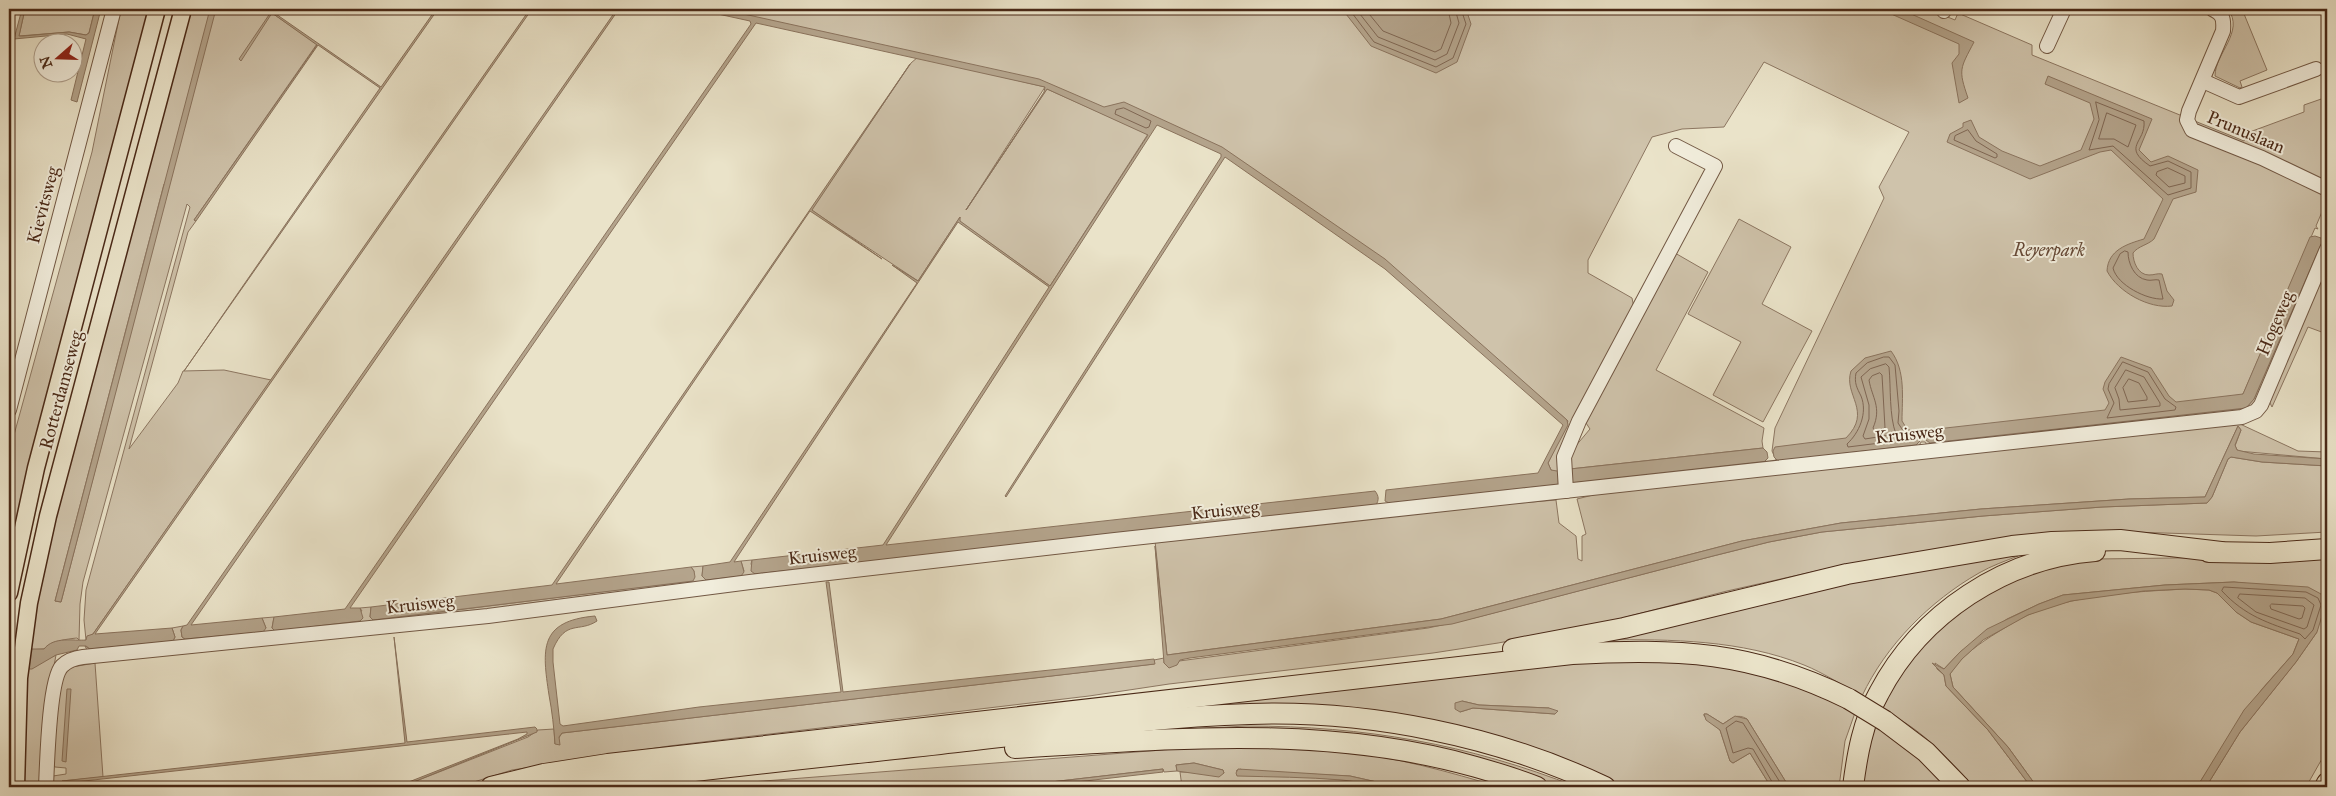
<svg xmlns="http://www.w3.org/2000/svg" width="2336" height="796" viewBox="0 0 2336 796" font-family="'IM FELL Great Primer',serif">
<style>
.green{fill:#cfc3ab;stroke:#8c7661;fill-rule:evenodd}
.water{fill:#b4a48c;stroke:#8a735d}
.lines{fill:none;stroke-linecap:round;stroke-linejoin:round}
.shore{stroke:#7f6652;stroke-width:1}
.minor-casing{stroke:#725844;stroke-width:16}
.major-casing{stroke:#4a2917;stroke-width:19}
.highway-casing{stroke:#4a2917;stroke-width:22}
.minor{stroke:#f1eddc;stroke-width:14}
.major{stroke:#eae3c9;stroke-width:16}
.highway{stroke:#eae3c9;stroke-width:20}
.highway-bridge-casing{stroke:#4a2917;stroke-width:22;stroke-linecap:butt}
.highway-bridge{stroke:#eae3c9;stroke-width:20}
.labels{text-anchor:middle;stroke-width:4;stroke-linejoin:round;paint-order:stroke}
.street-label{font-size:18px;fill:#4a2917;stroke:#f1eddc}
.park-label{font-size:18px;font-style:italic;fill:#654835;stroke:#f1eddc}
</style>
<rect width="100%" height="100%" fill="#eae3c9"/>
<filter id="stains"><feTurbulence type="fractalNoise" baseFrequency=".004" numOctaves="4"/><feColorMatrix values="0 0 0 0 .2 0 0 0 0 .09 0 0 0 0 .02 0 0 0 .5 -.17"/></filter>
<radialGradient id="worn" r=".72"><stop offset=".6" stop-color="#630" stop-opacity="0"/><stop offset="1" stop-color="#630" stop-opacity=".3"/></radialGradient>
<g class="green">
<path d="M25 9H95L89 33 86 35 69 32 19 36Z"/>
<path d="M121 9H152L9 576V453L92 152Z"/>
<path d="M188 9H274L267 19 272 13 317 44 194 220 196 221 188 232 129 449 178 383 183 371 224 370 271 380 93 634 86 640 84 620 86 590 190 207 187 204 83 582 80 604 79 640 77 638C67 639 51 641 44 649L28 650 36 593ZM164 184 168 188 61 602 55 601Z"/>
<path d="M717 9H1928L1955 20 1958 13 2032 45V55L2244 141 2247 133 2304 112V105L2327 97V200L2316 226 2318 229 2315 228 2244 392 2240 398 1930 443 2246 408 2254 399 2322 242 2326 244 2259 399 2246 411 1927 445 1925 442H1921L1919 446 1777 462 1772 451 1775 428 1884 198 1879 187 1909 132 1764 62 1724 127 1682 129 1652 137 1588 260V273L1632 298 1634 308 1577 410 1561 475 1551 470 1548 463 1568 421 1567 420 1389 267 1234 159 1160 122 1103 109 1041 82Z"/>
<path d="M2228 9H2242L2267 70 2240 81 2242 87 2240 88 2215 76C2215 53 2245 32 2228 9Z"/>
<path d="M918 57 1045 87 966 210 1047 89 1148 134 1050 286 959 221 960 217 918 281 811 210 911 63Z"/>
<path d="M1739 219 1791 247 1762 304 1812 331 1763 422 1713 395 1741 342 1688 314Z"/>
<path d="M1675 253 1708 272 1656 370 1764 428 1762 441 1763 448 1570 469 1567 468 1574 448 1590 429 1584 420Z"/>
<path d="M2327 262V334L2308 327 2272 407 2269 401Z"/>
<path d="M2240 424 2298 451 2327 452V459L2238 451 2235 446 2241 430 2238 426 2205 497 2129 499 1981 509 1841 523 1742 541 1441 619 1167 655 1155 541 1502 502 1520 503 1556 500 1559 523 1576 536 1578 559 1582 561V536L1586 534 1577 499 1597 494Z"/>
<path d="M2231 457 2262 462 2327 466V532L2256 536 2102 531 1960 546 1843 565 1727 591 1587 627 1498 643 1433 653 1169 684 1089 696 669 746 512 770 458 787H401L528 737 538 730 554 729 555 744 562 733 1154 664V660L1164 658V663L1428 628 1474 618 1713 556 1769 542 1822 532 1983 516 2102 507 2207 503 2212 497 2228 459Z"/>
<path d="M979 548V551L554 604 87 650 85 646 90 649 173 641 175 637 172 628 183 626 181 630 182 637 185 639 266 628 262 618 274 617 272 628 276 631 362 611 360 608 371 607 370 617 373 620C480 608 586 593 692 581L694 571 691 567 703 566 702 576 706 580 744 571 741 561 752 560 751 564 756 574Z"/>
<path d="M2020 552 2018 556C2005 561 1991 566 1979 573 1930 601 1886 645 1862 696 1843 686 1824 673 1804 665 1742 640 1671 639 1604 640L1800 590Z"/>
<path d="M2327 556V750L2306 787H2206L2240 732 2296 662 2317 632 2259 585 2234 582 2165 585 2063 595 2039 604 2007 619 1960 652 1944 669 1935 663 1937 669 1944 675 1946 686 1988 730 2031 787H1974C1946 756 1919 726 1881 710L1895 678 1945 621 1992 589 2036 571 2096 559Z"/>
<path d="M2185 589 2209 590 2217 593 2236 612 2251 622 2299 639 2293 654 2262 689 2200 782 2172 787H2037L2008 747 1953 687 1950 674C1961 656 1980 643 1998 632 2008 626 2018 619 2028 615 2076 594 2133 592 2185 589Z"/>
<path d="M56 655 47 704 42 787H24L26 669Z"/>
<path d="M1635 658 1722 663 1799 682 1856 710 1845 741 1839 787H1789L1747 719C1737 713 1732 718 1723 724L1707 714H1704V716L1720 730 1730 761 1733 763 1750 753 1771 787H1619L1594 775 1297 710 576 781 536 787H509L1467 674ZM1462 701 1479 705 1549 708 1555 714 1473 708 1460 712Z"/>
<path d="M95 663 103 777 62 781V787H50L53 776 66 774V768L55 767 51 761 62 674 72 667Z"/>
<path d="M1875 721 1953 787H1885L1881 783 1875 787H1858Z"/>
<path d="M1247 726C1364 726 1468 744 1577 787H1556L1470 759 1188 729Z"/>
<path d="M1245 748C1278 749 1311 748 1344 752 1397 757 1449 772 1500 787H1399L1350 776 1243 771 1241 769 1236 771 1345 780 1378 787H1182L1180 772 1224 773 1223 770 1194 763 1176 765 1177 771 1164 772 1163 769 1008 787H687L1175 749Z"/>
</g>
<g class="water">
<path d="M22 9H25L19 36H23L69 32 86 35 89 33 95 9H101L77 102 71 100 86 39 67 34 14 39Z"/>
<path d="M210 9H216L61 602 55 601Z"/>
<path d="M273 9H275L273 12 381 87 436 9H438L184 371 380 88 318 45 196 221 194 220 317 45 272 13 241 61 239 59Z"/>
<path d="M530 9H532L95 634 172 628 175 637 173 641 90 649 86 646H79L77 650 56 655 32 669H9V649H44C54 636 74 641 86 640L87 636 93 634Z"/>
<path d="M617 9H619L191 625 262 618 266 628 263 632 185 639 182 637 181 630 183 626 187 625Z"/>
<path d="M695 9H721L1039 79 1104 107 1124 102 1222 147 1385 259 1567 420 1568 425 1548 463 1551 470 1557 471 1561 475 1570 469 1763 448 1767 452 1768 458 1764 462 1389 503 1385 501 1386 490 1538 473 1563 425 1385 269 1225 157 1006 497 1005 496 1221 157V154L1157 125 886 545 1375 491C1379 496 1379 500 1376 505L755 574 751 571 752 560 883 545 1049 287 958 222 734 562 741 561 744 572 741 576 706 580 702 576 703 566 730 562 917 283 892 265 918 281 960 217V221L1050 286 1148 135 1047 89 966 210 1044 92 1045 87 756 23 350 608H360L363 618 360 621 275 631 272 628 274 617 345 609 751 24 750 21Z"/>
<path d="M1344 9H1466L1471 24 1457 62 1436 73 1371 46 1346 14Z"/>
<path d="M1880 9H1900L1974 42C1960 69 1958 69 1968 98L1959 103 1952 63 1959 54V44Z"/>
<path d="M910 64 812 210 882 259 810 211 556 584 691 567 694 571 695 577 693 581 373 620 370 617 371 607 552 585Z"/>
<path d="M2048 76 2152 119 2139 150 2151 162 2168 156 2198 170 2196 192 2173 199 2154 239C2148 245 2138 246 2133 253 2133 262 2138 275 2149 275 2155 275 2157 273 2162 274L2167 291 2174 300 2172 306C2149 309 2118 292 2107 271 2108 250 2127 244 2144 239L2163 199 2111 150 2100 152 2030 179 1947 142 1950 134 1963 127V123L1971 120 1979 137 2002 151 2040 166 2081 150 2094 119 2090 103 2045 84Z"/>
<path d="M2315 236 2321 238 2322 242 2254 399 2246 408 1930 443 1926 440 1925 434 1928 430 2105 410 2109 403 2103 389 2105 382 2121 357 2151 368 2169 396 2176 402 2243 394 2310 237Z"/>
<path d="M1891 351C1906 371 1902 398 1902 421L1907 429 1919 434 1920 441 1916 445 1778 461 1774 457 1773 451 1775 447 1846 438C1873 411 1843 395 1851 371L1865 358Z"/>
<path d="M2238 426 2241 430 2235 445 2237 450 2254 454 2327 459V466L2262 462 2231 457 2228 459 2212 497 2207 503 2102 507 1983 516 1822 532 1769 542 1713 556 1452 624 1190 658 1180 660 1177 665 1169 668 1164 663 1155 546 1167 655 1441 619 1742 541 1841 523 1981 509 2129 499 2205 497Z"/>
<path d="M826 582H829L843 692 1154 659 1155 664 562 733 559 737 560 745 555 744C554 728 552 711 549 695 542 649 539 621 595 616L597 621C579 633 566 619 553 649V662L560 724 563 726 699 707 841 692Z"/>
<path d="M2234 582 2308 587 2321 594 2326 603 2317 632 2296 662 2240 732 2206 787H2172L2200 782 2244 710 2293 654 2299 639 2251 622 2236 612 2217 593 2209 590 2185 589 2144 591 2071 601 2028 615 1983 640 1962 659 1950 674 1953 687 2008 747 2037 787H2031L1988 730 1946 686 1944 675 1932 663 1944 669 1960 652 1987 629 2039 604 2063 595 2165 585Z"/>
<path d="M394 637 407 742 535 727 537 729V732L401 787H396L518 739 527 734V732L66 783V787H62V781L405 743Z"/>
<path d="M67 689H71L66 762 62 761Z"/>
<path d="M1462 701 1479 705 1549 708 1558 711 1555 714 1473 708 1460 712 1455 709V703Z"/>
<path d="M1704 714H1707L1723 724 1735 716 1747 719 1789 787H1771L1750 753 1733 763 1730 761 1720 730 1706 720Z"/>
<path d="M1194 763 1223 770 1224 773 1219 777 1177 771 1176 765Z"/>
<path d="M1163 769V772L1033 787H1008Z"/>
<path d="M1238 769 1350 776 1399 787C1379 787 1361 782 1342 780 1307 777 1272 777 1237 776L1236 773Z"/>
</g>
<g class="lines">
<g class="shore">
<path d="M1349 9 1374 42 1436 67 1453 58 1466 24 1461 9"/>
<path d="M1356 9 1378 37 1435 60 1447 54 1459 23 1455 9"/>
<path d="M1365 9 1383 31 1435 52 1441 49 1451 23 1448 9"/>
<path d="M2096 102 2144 121C2146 143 2121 146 2150 166L2168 161 2191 172V188L2168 195 2113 146 2089 150 2099 120Z"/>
<path d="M1124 108 1151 121 1149 127 1146 128 1115 114 1116 110Z"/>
<path d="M2107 113 2136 125 2128 147 2114 139H2099Z"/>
<path d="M1968 130 1976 141 1997 154V157L1995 158 1954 140 1955 136Z"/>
<path d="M2168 168 2185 176V183L2169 187 2156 175 2157 172Z"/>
<path d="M2125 251 2128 252C2128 263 2134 278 2147 280 2151 281 2155 279 2159 280L2163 299C2147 300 2117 285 2113 268L2120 254Z"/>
<path d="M1884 357H1889L1895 365 1899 411 1898 423 1904 432 1912 436V439L1848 447 1847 444C1859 433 1868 413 1861 396 1857 388 1854 383 1856 373L1867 363Z"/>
<path d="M2123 362 2148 372 2165 399 2176 407 2175 410 2107 418 2114 403 2108 389 2109 384Z"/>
<path d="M1886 364 1889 367C1891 388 1889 416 1896 434L1865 439 1863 436 1869 419V405L1861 377 1870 369Z"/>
<path d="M2126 370 2144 377 2160 403V406L2120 410 2119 399 2115 388Z"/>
<path d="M1880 373 1882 375 1885 428 1875 431 1873 428C1882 407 1872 398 1869 380L1872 376Z"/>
<path d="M2129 379 2139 383 2147 397V400L2128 402 2123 388Z"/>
<path d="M2224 587 2306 592 2318 598 2321 605 2313 630 2305 639 2300 634C2268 623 2245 616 2222 591Z"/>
<path d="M2240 594 2305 598 2314 605 2307 627 2304 629 2256 612 2238 598Z"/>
<path d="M2272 604 2303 606 2305 608 2302 618 2299 619 2271 609 2270 606Z"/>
<path d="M1775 787 1753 749 1748 748 1733 753 1726 728 1736 721 1743 723 1783 787"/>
</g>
<defs>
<g id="minor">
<path d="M2212 9C2223 14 2224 19 2223 31L2189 111 2187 120 2192 130 2262 158 2327 189"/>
<path d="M1944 11 1945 9"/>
<path d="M2047 46 2064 9"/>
<path d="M2203 81 2239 97 2316 69"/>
<path d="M9 410 114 9"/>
<path d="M1566 491 1564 457 1579 421 1715 166 1676 146"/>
<path d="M46 787C47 766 49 679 62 666 68 660 75 658 83 657L488 616 750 582 1115 540 2242 417 2256 411 2261 405 2327 249"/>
</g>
<g id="major">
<path d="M9 593 36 468 157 9"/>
<path d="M16 787 19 678 29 603 48 516 183 9"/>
</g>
<g id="highway">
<path d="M2209 552 2270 553 2327 549"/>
<path d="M1513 649 1624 628 1847 574 2012 546 2052 542 2120 540 2221 552"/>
<path d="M1885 721 1926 752 1960 787"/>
<path d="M1015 748C1170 739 1325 724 1476 767 1497 773 1517 779 1537 787"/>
<path d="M491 787 544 774 608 764 1572 654C1678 648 1752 651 1849 699"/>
<path d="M567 787C690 770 815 758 940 744 1043 733 1146 717 1250 714 1369 710 1498 736 1605 787"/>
<path d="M1853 787C1857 755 1863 721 1879 693 1921 613 2005 558 2095 551"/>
<path d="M2325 787 2327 783"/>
</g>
</defs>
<use href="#minor" class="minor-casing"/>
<use href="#major" class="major-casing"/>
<use href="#highway" class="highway-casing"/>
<use href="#minor" class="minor"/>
<use href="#major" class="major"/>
<use href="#highway" class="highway"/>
<defs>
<path id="highway-bridge" d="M1849 699 1885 721"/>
</defs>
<use href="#highway-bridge" class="highway-bridge-casing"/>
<use href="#highway-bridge" class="highway-bridge"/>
</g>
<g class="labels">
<g class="street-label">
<text transform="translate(2246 132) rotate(23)" y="6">Prunuslaan</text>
<text transform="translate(43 205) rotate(-75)" y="6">Kievitsweg</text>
<text transform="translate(2275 323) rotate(-67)" y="6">Hogeweg</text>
<text transform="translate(61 390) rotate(-75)" y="6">Rotterdamseweg</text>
<text transform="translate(1909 434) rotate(-6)" y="6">Kruisweg</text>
<text transform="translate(1225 510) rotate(-6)" y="6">Kruisweg</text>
<text transform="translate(822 555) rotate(-6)" y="6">Kruisweg</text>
<text transform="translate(420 604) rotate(-6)" y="6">Kruisweg</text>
</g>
<g class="park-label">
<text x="2049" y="256">Reyerpark</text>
</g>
</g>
<rect width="2336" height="796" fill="none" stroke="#eae3c9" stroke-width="30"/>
<rect x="10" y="10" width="2316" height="776" fill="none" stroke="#4a2917" stroke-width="2.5"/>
<rect x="15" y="15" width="2306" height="766" fill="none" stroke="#4a2917"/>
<g transform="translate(58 58) rotate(250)"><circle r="24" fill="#f1eddc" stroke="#ae9f8d"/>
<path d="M0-4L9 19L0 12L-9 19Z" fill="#8f2418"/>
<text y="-8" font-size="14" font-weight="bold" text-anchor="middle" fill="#4a2917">N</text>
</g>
<rect width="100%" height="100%" filter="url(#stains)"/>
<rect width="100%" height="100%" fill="url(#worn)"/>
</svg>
